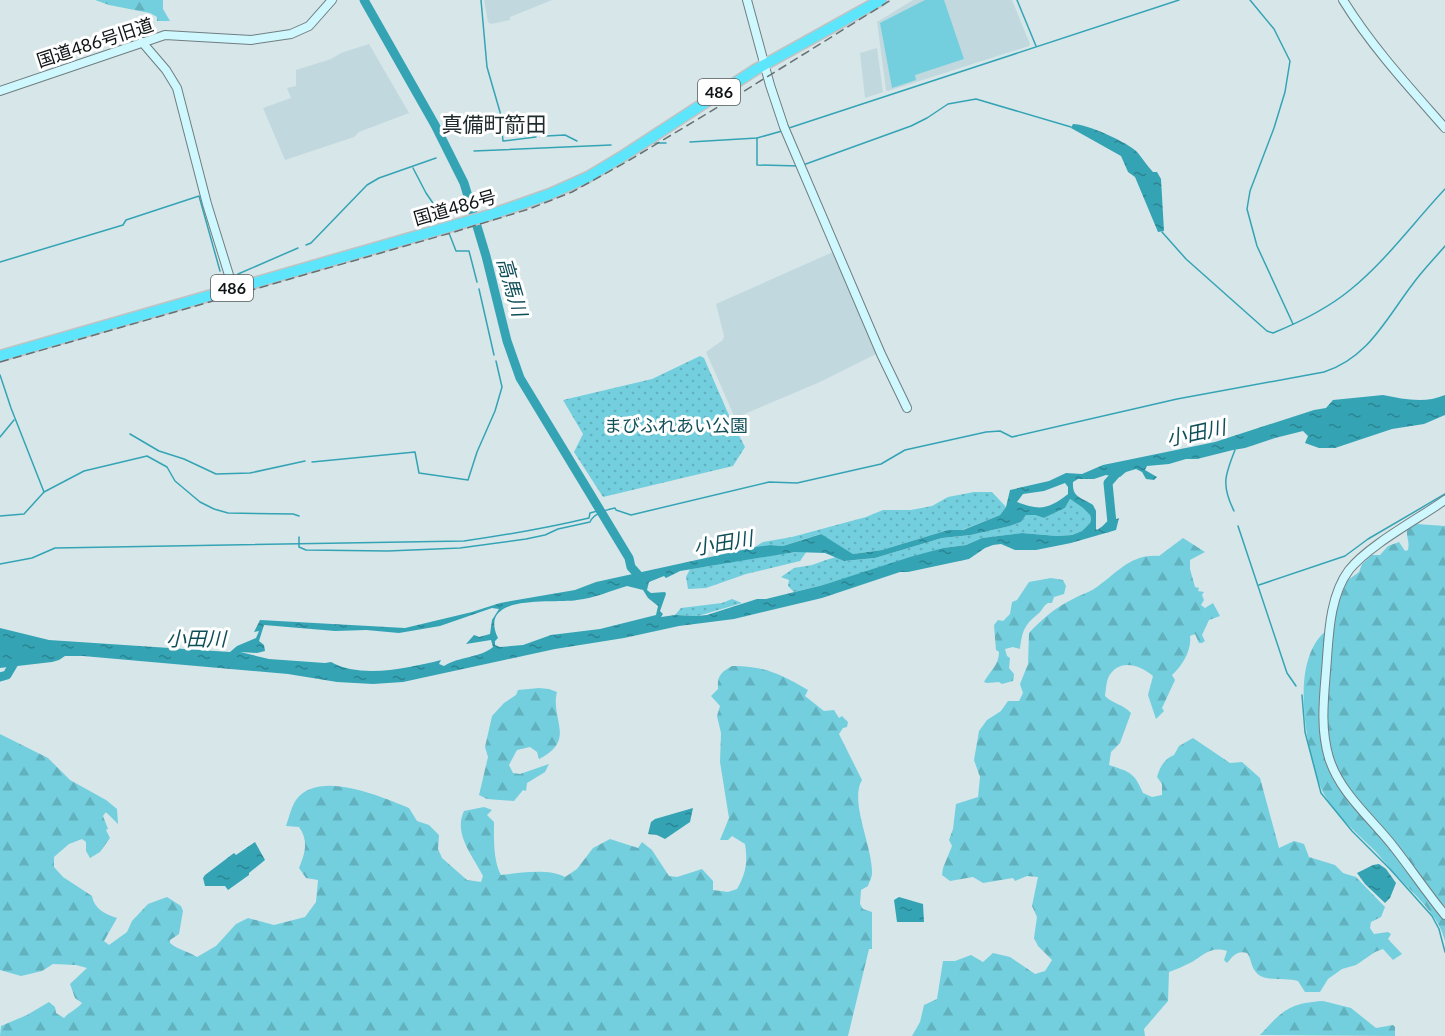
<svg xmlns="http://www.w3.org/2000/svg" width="1445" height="1036" viewBox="0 0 1445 1036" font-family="Lato,'Noto Sans JP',sans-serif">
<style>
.built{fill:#c1d9de}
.grass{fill:url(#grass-dots)}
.forest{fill:url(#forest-firs)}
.pitch{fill:#73cfde}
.water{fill:url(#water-ripples);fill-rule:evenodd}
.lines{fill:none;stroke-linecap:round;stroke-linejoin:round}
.stream{stroke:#34a4b5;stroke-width:1.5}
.river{stroke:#34a4b5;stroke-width:9}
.secondary-casing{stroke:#707e80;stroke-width:10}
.highway-casing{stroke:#c1c2c2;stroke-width:13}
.secondary{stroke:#cef8fe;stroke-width:8}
.highway{stroke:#5de6fb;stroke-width:10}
.rail{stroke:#677072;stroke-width:1.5;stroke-dasharray:9 4.5;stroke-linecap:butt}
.labels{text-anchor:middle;stroke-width:6;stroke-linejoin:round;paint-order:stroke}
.shield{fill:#fff;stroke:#575a5b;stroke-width:1.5}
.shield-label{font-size:16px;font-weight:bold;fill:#0f1415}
.street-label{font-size:18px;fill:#0f1415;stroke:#fff}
.park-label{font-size:18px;fill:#13515a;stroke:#fff}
.water-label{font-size:20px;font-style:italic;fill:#0f4f58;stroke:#fff}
.quarter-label{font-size:21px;fill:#212c2e;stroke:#fff}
</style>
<defs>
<pattern id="grass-dots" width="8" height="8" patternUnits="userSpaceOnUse" patternTransform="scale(1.5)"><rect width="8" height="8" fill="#73cfde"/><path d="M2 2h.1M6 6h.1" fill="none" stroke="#62b1be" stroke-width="1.8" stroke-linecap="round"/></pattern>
<pattern id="forest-firs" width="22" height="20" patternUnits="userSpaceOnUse" patternTransform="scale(1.5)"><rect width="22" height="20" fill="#73cfde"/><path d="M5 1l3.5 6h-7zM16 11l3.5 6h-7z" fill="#62b1be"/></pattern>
<pattern id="water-ripples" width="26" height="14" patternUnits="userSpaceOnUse" patternTransform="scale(1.5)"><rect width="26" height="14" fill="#34a4b5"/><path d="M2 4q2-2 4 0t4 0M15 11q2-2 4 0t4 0" fill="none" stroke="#2a8492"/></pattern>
</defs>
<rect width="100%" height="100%" fill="#d7e6e9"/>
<g class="built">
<path d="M484 0H552L510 17V20L491 24 488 22Z"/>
<path d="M913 0H1012L1030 44 1029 46 888 91 886 90 877 22Z"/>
<path d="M369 44 409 113 359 132 354 137 285 160 263 108 291 98 287 88 296 86V70L331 59 341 53Z"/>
<path d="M877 48 883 92 865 98 860 53Z"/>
<path d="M833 252 876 354 820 382 735 418 706 352 723 340 724 336 716 304Z"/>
</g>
<g class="grass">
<path d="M700 356 704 358 731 420 745 447 733 466 603 497 574 452 583 434 563 400 652 379Z"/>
<path d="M974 492H992L1006 507 1000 515 962 530H948L882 550 853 554 820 534 783 546 770 545 750 550 763 542 792 537 866 517 883 510H911L932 506 948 497Z"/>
<path d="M1070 499 1083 508 1090 515 1091 519 1090 523 1082 531 1072 535 1057 536 1022 533 982 538 966 545 943 548 823 585 794 592 788 586 789 580 781 577 794 568 812 565 826 560 836 557 844 561 875 558 942 538 971 535 1010 526 1021 522 1026 515H1035L1044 518 1065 508Z"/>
<path d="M807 551 800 561 746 574 706 588 688 589 686 577 690 569C729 564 768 554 807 551Z"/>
<path d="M732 599 742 603 698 616 675 615 681 608 722 603Z"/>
</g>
<g class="forest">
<path d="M95 0H163V9L170 21H157V17L150 13 109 5Z"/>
<path d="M1417 524 1445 526V941C1439 916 1417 897 1400 879 1391 870 1384 861 1376 852 1358 834 1336 816 1324 794 1309 766 1300 704 1305 674 1308 655 1316 633 1335 626L1336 607 1348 580 1359 572 1362 564 1372 555H1380L1388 546 1399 542 1405 551 1408 550C1410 541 1406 537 1407 530Z"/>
<path d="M1183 538 1205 552 1190 560V569L1195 587 1199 588 1198 591 1204 592 1202 595 1204 600 1201 605 1205 608 1213 603 1220 616 1209 620 1202 635 1205 641 1202 643H1199L1195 634 1190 636C1192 650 1182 666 1172 675L1175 680 1162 708 1164 711 1156 719 1148 695 1153 676C1140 665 1120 658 1109 676 1106 682 1106 690 1105 696 1113 704 1123 704 1131 713L1120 743 1111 752 1109 765C1130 772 1134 772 1143 793L1152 797 1162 795V784L1157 777C1160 767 1164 759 1174 755L1179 746 1193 738 1230 763 1242 762 1260 778 1279 848 1294 841 1304 844 1309 857 1335 865 1343 873 1356 877 1385 907 1381 917 1371 922 1370 928 1374 934 1388 932 1391 934 1388 939 1402 954 1393 960 1383 949 1375 952 1356 965 1342 969 1328 979 1320 992H1305L1298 981C1285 977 1263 983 1255 971 1251 966 1251 958 1247 953 1237 950 1233 956 1227 963L1224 960 1227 951C1210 946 1204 955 1192 962 1184 966 1177 969 1169 972L1168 1001 1144 1029 1145 1036H912L920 1022 924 1005 937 999 943 961H955L971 955 983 962 993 953 1010 957 1035 974 1045 971 1052 960 1038 946 1034 938 1037 917 1032 906 1038 877 1027 876 1015 881 1013 878 983 883 973 877 950 881 942 875 943 868 952 846 949 840 953 829 956 804 978 797 980 777 974 760 979 731 987 720 1001 711 1008 701H1019L1023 693 1020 684 1028 664 1029 633C1042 619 1056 607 1073 599 1080 595 1087 593 1094 589 1117 574 1129 554 1159 556Z"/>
<path d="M1051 578 1063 580 1066 586 1064 594 1054 597 1052 603H1048C1043 606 1042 611 1038 614 1024 625 1022 632 1020 649L1013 647 1005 649 1007 656 1010 658 1009 668 1014 674 1013 681 1002 684 999 682 987 683 984 682C990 671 999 665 999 652L996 650 994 625 998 620 1003 621 1010 614 1012 602 1017 600 1029 582Z"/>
<path d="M732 666C765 666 780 674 808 690L805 696 824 711 834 710 839 718 842 716 848 722 847 727 843 728 839 734 862 780C849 801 873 848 872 873 872 878 869 882 868 886L861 890 860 904 863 909 872 912V949H869L848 1036H0L1 1026 27 1015 49 1002 55 1007 56 1013 64 1018C69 1012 76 1010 82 1003L75 998 70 984 87 968 76 965 53 964 42 971 21 976 0 970V734L48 758 70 780 106 800 117 809 118 824 106 812 103 816 108 829 106 830 110 838 100 852 90 858 86 851V842L82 839 69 844 54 857V867L63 877 92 896C94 909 105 914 117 918L104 941 109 945 127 932 132 921 148 904 167 897 181 906 183 911 179 934 170 940V943C180 951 188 951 197 957L216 946 236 924 248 918 274 925 305 917 316 902 318 880 306 878 299 868C305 853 309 841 299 827L286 826C289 818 291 807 296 800 319 769 381 797 409 808L417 821 429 825 439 835 438 849 442 858 467 880 481 882 483 876C473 856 453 834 464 811L484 807 492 810 487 815 494 822C494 838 493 861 501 875 520 873 547 868 565 877L577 869 593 848 610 839 638 848 642 842 652 850 669 876 677 877 702 869 713 881V890L728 892 737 889C746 873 748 862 745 844L732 836 728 840H720L729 818 720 762 721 733 717 716 720 706 711 696 718 689C717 676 721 672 732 666Z"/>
<path d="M539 688 549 689 557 692C550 719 577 740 539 759L537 752 530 747 517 750 509 765 513 773 520 774 549 764 545 772 527 783 526 791 523 790 514 801 487 799 479 795 488 757 485 747 492 716 504 703 516 695 518 690Z"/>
<path d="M1323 1001 1351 1008 1376 1028 1393 1025 1395 1027V1036L1260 1035C1282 1011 1289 1003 1323 1001Z"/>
</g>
<path class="pitch" d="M925 0H944L964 59 915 75 916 80 892 88 880 23Z"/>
<g class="water">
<path d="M1073 124C1087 124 1128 142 1138 153 1143 159 1147 166 1153 172H1157L1161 179 1164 231 1158 232 1135 177 1128 172 1121 156 1071 128Z"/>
<path d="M1383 395C1404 399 1424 404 1445 395V415L1424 424 1392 429 1335 448H1319L1305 443 1308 436 1303 431 1275 438 1245 448 1233 450 1197 459H1186L1169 464 1147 466 1145 470 1157 477 1154 480 1146 479 1142 472 1136 469 1126 472 1120 477 1106 475 1094 479H1078L1073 482C1072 498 1081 497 1093 505L1096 511V529L1097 530 1107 523 1119 518 1116 530 1071 543 1036 550H1015L1001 544 993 545 985 548 969 559 908 572H900L822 598 734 619 679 626 624 638 555 649 403 682 373 684 337 682 288 674 83 656H65L59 660 52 662 0 668V628L49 640 230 652 237 646 256 638 259 631 254 632 260 620 405 628 472 612 500 603 575 590 596 582 756 547 770 545 783 546 821 534 853 554 882 550 948 530H963L1000 515 1006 507 1010 490 1049 481 1066 473 1082 474 1103 465 1215 442 1314 410 1326 408 1333 400ZM1065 483 1068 487V494C1049 509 1040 511 1017 502L1023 494 1044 491ZM1070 499 1083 508 1090 515 1091 519 1090 523 1082 531 1072 535 1057 536 1022 533 982 538 966 545 943 548 910 557 823 585 766 599H757L707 615 697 616 675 615 661 617 663 614 660 611 666 594 665 592 651 593 647 590 649 582 664 576 666 578 680 571 795 552 825 553 844 561 875 558 942 538 971 535 1010 526 1021 522 1026 515H1035L1044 518 1065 508ZM627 586 643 590 648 598 658 606 656 615 600 629 551 635 523 645 500 647 495 645V641L498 638C476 592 556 604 577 600 595 598 610 591 627 586ZM492 608 499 609 492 620 490 634 479 637 474 635 466 644 491 640 493 647C480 658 460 656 444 666L439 664 441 660C409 668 361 679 331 662L325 663 269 659 240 652 257 653 265 651 264 645 259 641 264 625 335 631 366 630 399 633 440 626Z"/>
<path d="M693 808 690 822 665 839 657 835 648 834 651 822 655 819Z"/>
<path d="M255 842 265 860 249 873V875L228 890 225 886H205L203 878 205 875 234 853 236 855Z"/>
<path d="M1379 864 1386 869 1396 883 1390 898 1385 903 1365 884 1357 873 1373 865Z"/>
<path d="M899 897 923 904 924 922H897L894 900Z"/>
</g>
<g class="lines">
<g class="stream">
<path d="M481 0 487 67 500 112 503 141 536 137"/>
<path d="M1017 0 1036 46"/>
<path d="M1250 0 1274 29 1290 61 1285 92 1274 128 1250 191 1247 209 1257 246 1293 324"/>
<path d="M789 128 1179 0"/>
<path d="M546 136 565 135 577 141"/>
<path d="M757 138V165L799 166"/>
<path d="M690 142 757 138 782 131"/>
<path d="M652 143H666"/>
<path d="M474 151 611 145"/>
<path d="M449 155 453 154"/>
<path d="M803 165 911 126 927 118 948 104 976 99 1071 127"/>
<path d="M413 168 426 193 446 222"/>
<path d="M1162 232 1186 259 1267 331 1273 333C1300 322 1327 309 1350 290 1385 262 1414 222 1445 189"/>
<path d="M449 233 456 251H469L477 282"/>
<path d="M306 245 311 243 367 185 379 178 436 158"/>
<path d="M0 262 123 225 126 220 199 196 220 271"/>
<path d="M238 274 298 248"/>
<path d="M479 289 494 355"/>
<path d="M0 375 11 408 44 492 84 471 147 456 167 467 175 481 200 502 214 509 228 513 293 514 299 516"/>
<path d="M130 434 159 451 184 459 216 474 250 473 305 461"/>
<path d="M0 437 14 420"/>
<path d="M312 462 415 452 419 473 468 480 477 452 495 411 502 387 496 361"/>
<path d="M1234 511C1221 485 1225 475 1235 450"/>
<path d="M0 516 24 514 44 492"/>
<path d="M1238 526 1287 673 1296 686"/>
<path d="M299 537V547L306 550 388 551 460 548 526 539 545 535 558 529 590 522C594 513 606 510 615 508L616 510 631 515 769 482 797 483 881 464 905 450 986 432 1000 431 1012 437 1177 399 1324 372C1368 358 1386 319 1412 285 1422 271 1434 259 1445 246"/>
<path d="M0 564 32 558 55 548 464 541C506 535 547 528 589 518L590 513 601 510"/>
<path d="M1259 585 1345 556 1368 539 1445 494"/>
<path d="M1302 695 1305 732 1321 793 1352 831 1390 869 1432 916 1439 929 1445 952"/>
</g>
<g class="river">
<path d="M364 0 435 125 464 183 486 256 507 341 520 378 629 558 631 567 640 577"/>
<path d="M1107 528 1112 523 1108 483 1121 468"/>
<path d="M0 677 7 675 17 658"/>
</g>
<defs>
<g id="secondary">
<path d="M747 0 770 85 784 127 881 354 907 408"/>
<path d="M1343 0C1372 47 1409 87 1445 128"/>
<path d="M142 42 166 70 177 88 207 204 233 288"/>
<path d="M0 91 165 35 251 40 291 34 309 26 332 0"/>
<path d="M1445 500C1418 519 1369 545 1349 570 1331 594 1329 629 1327 658 1325 690 1319 725 1329 758 1340 793 1371 818 1393 846 1411 869 1427 893 1445 915"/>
</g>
<path id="highway" d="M0 356 490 215 550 194 588 177 623 156 755 70 881 0"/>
</defs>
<use href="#secondary" class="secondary-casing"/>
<use href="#highway" class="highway-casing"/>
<use href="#secondary" class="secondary"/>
<use href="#highway" class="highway"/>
<path class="rail" d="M0 362 454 232 529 209 572 192 628 161 733 98 891 0"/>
</g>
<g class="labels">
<g class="shield">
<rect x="698" y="79" width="42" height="26" rx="4.5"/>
<rect x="211" y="275" width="42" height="26" rx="4.5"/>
</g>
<g class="shield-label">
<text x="719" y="98">486</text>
<text x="232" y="294">486</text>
</g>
<g class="street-label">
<text transform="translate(95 43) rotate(-18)" y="6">国道486号旧道</text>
<text transform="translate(455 208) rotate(-16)" y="6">国道486号</text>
</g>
<g class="park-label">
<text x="676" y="432">まびふれあい公園</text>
</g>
<g class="water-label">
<text transform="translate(512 287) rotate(74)" y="7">高馬川</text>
<text transform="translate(1196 433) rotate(-12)" y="7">小田川</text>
<text transform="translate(723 543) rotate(-10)" y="7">小田川</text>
<text x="196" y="646">小田川</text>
</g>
<g class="quarter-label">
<text x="494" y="132">真備町箭田</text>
</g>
</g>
</svg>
